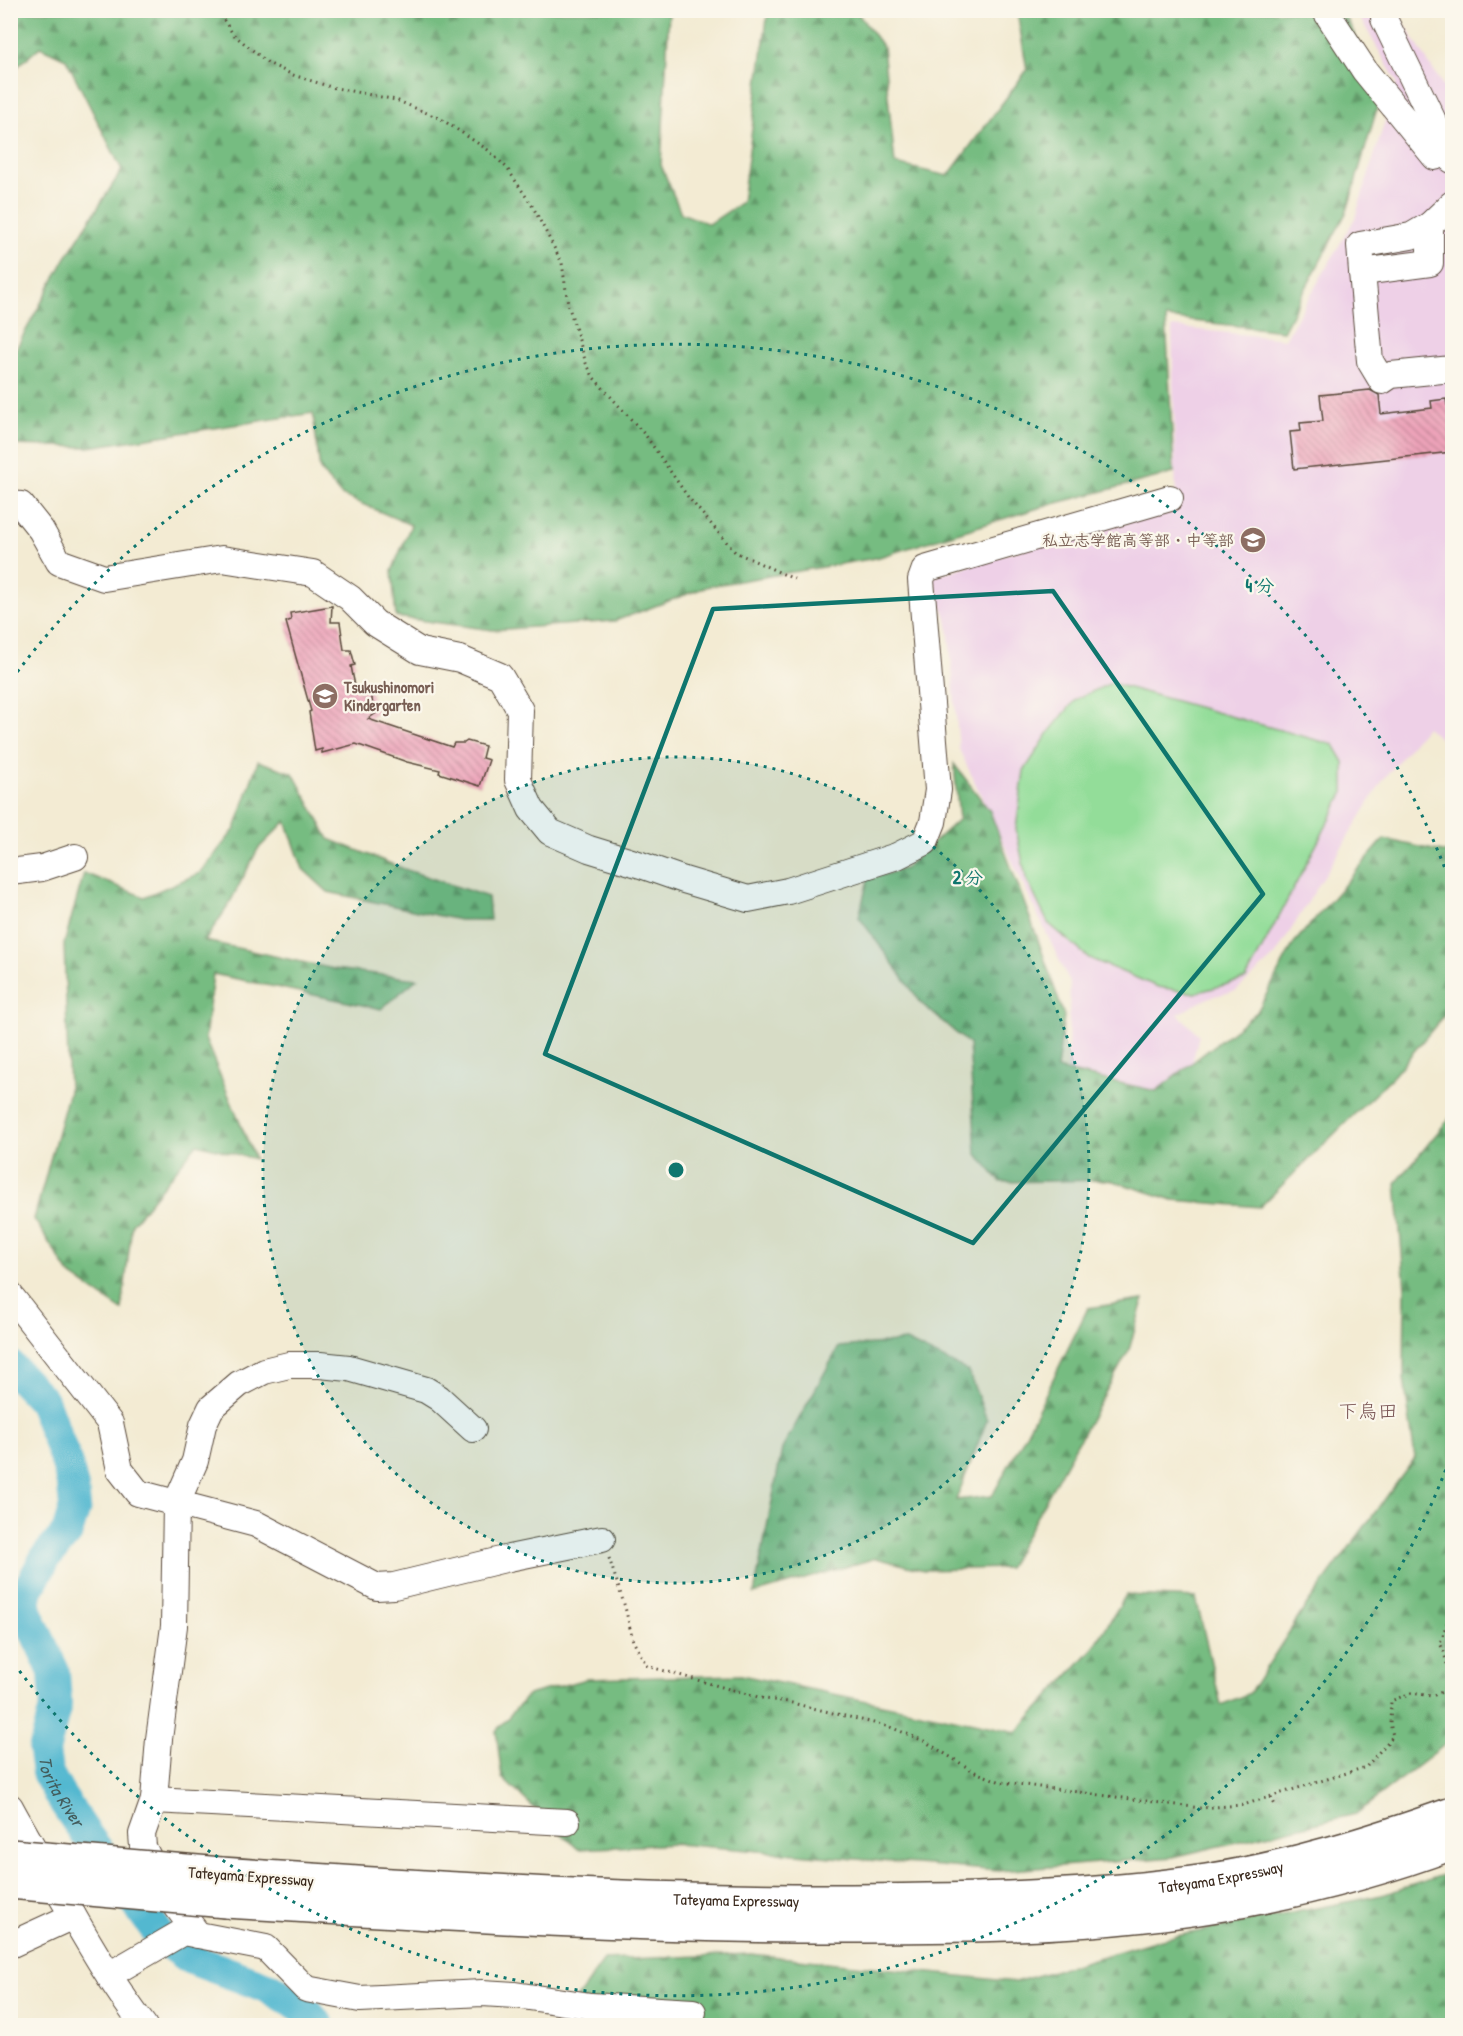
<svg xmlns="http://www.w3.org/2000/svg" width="1463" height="2036" viewBox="0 0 1463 2036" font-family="'Patrick Hand','Klee One',sans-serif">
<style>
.built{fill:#eed0e7}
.grass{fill:#93dd99;stroke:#67845c;stroke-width:1.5}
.forest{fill:url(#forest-firs);stroke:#587350;stroke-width:1.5}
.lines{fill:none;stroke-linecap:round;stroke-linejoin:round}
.river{stroke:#52b8d0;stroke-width:32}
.building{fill:url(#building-back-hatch)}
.minor-casing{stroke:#574739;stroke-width:28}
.highway-casing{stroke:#574739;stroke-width:36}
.path{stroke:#574739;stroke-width:3;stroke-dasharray:1.5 4.5;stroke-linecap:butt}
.minor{stroke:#fff;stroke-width:26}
.highway{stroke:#fff;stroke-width:33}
.highway-bridge-casing{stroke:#574739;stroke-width:36;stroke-linecap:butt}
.highway-bridge{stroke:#fff;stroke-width:33}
.marked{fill:none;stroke:#0f766e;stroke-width:4.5;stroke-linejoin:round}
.ring{fill:none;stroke:#0f766e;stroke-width:3;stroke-dasharray:3 6}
.labels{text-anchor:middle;stroke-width:4.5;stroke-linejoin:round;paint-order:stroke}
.education-label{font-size:16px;font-weight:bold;fill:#785e54;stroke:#fbf7ec;text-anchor:end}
.street-label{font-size:16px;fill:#3b2a1e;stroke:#fbf7ec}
.water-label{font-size:18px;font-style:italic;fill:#435c5c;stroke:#fbf7ec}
.quarter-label{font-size:20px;fill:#795454;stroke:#fbf7ec}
.centre{fill:#0f766e;stroke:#fbf7ec;stroke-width:3}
.ring-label{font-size:18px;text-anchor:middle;font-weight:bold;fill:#0f766e;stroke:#fbf7ec;stroke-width:4.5;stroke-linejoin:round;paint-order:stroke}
</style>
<defs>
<pattern id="forest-firs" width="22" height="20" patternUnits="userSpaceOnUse" patternTransform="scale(1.5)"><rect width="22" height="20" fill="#76bc81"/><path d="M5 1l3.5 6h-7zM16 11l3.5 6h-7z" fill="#629969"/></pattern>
<pattern id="building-back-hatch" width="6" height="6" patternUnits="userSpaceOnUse" patternTransform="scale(1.5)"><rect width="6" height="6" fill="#eda3b9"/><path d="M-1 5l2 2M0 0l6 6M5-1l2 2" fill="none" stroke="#c18596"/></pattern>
</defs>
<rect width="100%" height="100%" fill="#fbf7ec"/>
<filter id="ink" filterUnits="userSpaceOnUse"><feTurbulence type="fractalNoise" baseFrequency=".0167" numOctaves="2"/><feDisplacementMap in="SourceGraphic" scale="12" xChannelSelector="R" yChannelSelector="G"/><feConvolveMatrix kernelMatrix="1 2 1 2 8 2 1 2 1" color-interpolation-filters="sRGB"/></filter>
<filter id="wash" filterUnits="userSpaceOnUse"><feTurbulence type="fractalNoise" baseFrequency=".008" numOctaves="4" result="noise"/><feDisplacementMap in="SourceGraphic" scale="24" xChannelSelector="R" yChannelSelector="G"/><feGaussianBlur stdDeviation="1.35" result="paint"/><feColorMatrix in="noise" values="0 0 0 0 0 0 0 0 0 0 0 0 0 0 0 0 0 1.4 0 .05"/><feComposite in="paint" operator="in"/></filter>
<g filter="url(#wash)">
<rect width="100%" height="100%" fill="#f3ebd3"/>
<path class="built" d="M1356 11H1393L1403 22 1452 100V748L1426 727 1383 780 1275 956 1236 991 1210 997 1178 1014 1199 1035 1182 1106 1067 1082 1070 983 959 749 948 624 932 577 1176 502 1172 327 1285 339 1355 218 1397 82Z"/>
<path class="grass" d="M1111 683 1334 745 1344 762V792L1246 979 1195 993 1158 987 1089 958 1048 923 1026 878 1016 829 1024 771 1050 731 1076 699Z"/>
<g class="forest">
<path d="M11 11H669L661 165 681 213 709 224 742 202 768 11H856L883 47 895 164 948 176 1027 70 1017 11H1343L1382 91 1347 211 1283 331 1166 318 1174 473 1045 506 876 558 709 586 615 621 493 630 396 617 392 571 411 525 341 495 320 470 313 413 89 447 11 445V358L65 259 122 170 66 59 40 47 11 72Z"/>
<path d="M258 761 293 773 329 839 404 869 488 897 490 920H459L328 892 303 869 286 821 258 849 228 906 205 941 334 969 417 979 381 1009 213 974 205 1039 255 1159 197 1144 132 1224 122 1310 69 1274 34 1219 69 1091 64 944 84 873 144 897 200 873 235 829Z"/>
<path d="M954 764 990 811 1037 937 1064 1016 1057 1069 1156 1091 1257 1012 1294 943 1384 839 1452 854V1006L1394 1075 1260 1207 1173 1200 1110 1180 1001 1182 976 1153 969 1044 922 1004 859 917 868 879 904 869 959 819Z"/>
<path d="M1452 1115V1739L1356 1814 1173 1857 999 1871 676 1844 578 1849 502 1778 496 1731 528 1695 586 1679 741 1675 1017 1732 1094 1647 1126 1595 1196 1598 1221 1705 1250 1693 1304 1609 1415 1458 1404 1379 1405 1289 1396 1183Z"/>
<path d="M1143 1300 1129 1350 1008 1568 924 1570 876 1558 754 1594 782 1449 839 1347 906 1341 968 1371 987 1420 956 1500 992 1496 1027 1432 1088 1308Z"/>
<path d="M1452 1872V2025L557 2026 604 1960 751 1954 1016 1982 1161 1939 1382 1895Z"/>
</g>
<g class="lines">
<path class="river" id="s1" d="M10 1366 43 1401 67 1464 73 1488 75 1507 67 1533 46 1557 27 1591 25 1609 54 1672 56 1704 44 1751 47 1772 59 1794 85 1833 162 1938 191 1959 267 1987 302 2007 319 2026"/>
</g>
<g id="blocks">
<g class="building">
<path d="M1370 390 1379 395 1381 414 1432 408 1431 401 1446 399 1447 405 1452 404V452L1294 469 1290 432 1301 431 1300 423 1323 421 1320 395Z"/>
<path d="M332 606 331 622H340L344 650H351L355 665 351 666 356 691H371L373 706 379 711 368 719 452 747 454 743H464L467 741 485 746 482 758 489 760 480 786 439 773 440 770 407 762 356 744 322 753V749L315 751 309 712 311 711 286 622 291 620 290 613Z"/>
</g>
</g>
</g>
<g filter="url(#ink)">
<use href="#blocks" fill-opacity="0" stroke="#574739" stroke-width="1.5"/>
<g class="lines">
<defs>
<g id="minor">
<path d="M1325 10 1365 71 1435 157"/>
<path d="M1385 10 1384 19 1452 160"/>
<path d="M1452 204 1430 225V263L1362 272 1370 361 1382 381 1391 375 1452 369"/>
<path d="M1362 272 1360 245 1411 236 1430 225"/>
<path d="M10 504 21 505 41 530 59 562 104 578 222 559 313 573 350 598 375 623 420 651 460 659 500 676 520 710 518 780 531 809 550 832 589 849 641 865 684 880 748 899 788 891 897 856 925 842 933 822 938 790 921 580 925 569 1170 498"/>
<path d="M10 872 42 868 75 857"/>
<path d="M10 1295 110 1423 120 1470 138 1493 256 1524 377 1587 394 1586 509 1558 602 1539"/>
<path d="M154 1800 567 1822"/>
<path d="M10 1807C30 1844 51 1879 72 1914 94 1952 117 1991 144 2026"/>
<path d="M198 1935 164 1889 143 1847 142 1834 154 1800 159 1739 174 1626 176 1504 195 1461 203 1425 211 1408 239 1384 264 1371 289 1365H320L349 1368 426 1390 439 1398 473 1429"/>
<path d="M10 1945 73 1916"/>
<path d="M109 1975 183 1932 266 1948 306 1989 360 1999 482 1993 515 1995 591 2006 693 2012"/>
</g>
<g id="highway">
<path id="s2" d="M221 1874C431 1888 641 1902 851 1901 970 1900 1089 1898 1206 1881 1290 1868 1373 1842 1452 1814"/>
<path d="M226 1901C437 1914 647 1927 859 1926 925 1926 992 1926 1058 1922 1192 1915 1326 1890 1452 1843"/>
</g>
</defs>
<use href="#minor" class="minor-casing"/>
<use href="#highway" class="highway-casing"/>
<g class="path">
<path d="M217 10 233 34 268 63 293 75 331 87 396 100 441 119 488 150 507 168 533 207 562 263 568 304 586 363 594 378 646 436 688 497 735 552 794 579"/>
<path d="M609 1558 625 1607 633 1641 647 1666 765 1699 788 1702 890 1727 924 1741 975 1772 1001 1782 1200 1808 1243 1805 1366 1767 1393 1736 1390 1723 1391 1701 1411 1693 1432 1696 1452 1688"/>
<path d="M1452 1612 1448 1620 1440 1643 1444 1652 1452 1685"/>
<path d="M1271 1797 1276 1807"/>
</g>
<use href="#minor" class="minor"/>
<use href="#highway" class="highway"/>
<defs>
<g id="highway-bridge">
<path d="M10 1856 221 1874"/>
<path d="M10 1882 226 1901"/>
</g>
</defs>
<use href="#highway-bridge" class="highway-bridge-casing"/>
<use href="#highway-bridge" class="highway-bridge"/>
</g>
</g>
<path class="marked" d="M1053 591 1263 894 973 1243 545 1054 713 609Z"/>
<circle cx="676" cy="1170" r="413" fill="#0f766e" fill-opacity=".12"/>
<g class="ring">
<circle cx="676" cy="1170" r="413"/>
<path d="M1452 1453A826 826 0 0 1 12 1661M12 679A826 826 0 0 1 1452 887"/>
</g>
<defs>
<symbol id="school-disc" viewBox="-11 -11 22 22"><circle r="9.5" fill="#8d6e63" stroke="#fbf7ec"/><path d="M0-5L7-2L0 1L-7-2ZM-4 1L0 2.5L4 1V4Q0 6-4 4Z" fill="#fff"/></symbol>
</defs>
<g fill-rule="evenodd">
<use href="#school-disc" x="1238" y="525" width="30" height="30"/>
<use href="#school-disc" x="310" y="681" width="30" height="30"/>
</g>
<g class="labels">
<g class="education-label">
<text x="1234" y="546">私立志学館高等部・中等部</text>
<text x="344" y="693" text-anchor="start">Tsukushinomori<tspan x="344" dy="18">Kindergarten</tspan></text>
</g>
<g class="street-label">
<text dy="6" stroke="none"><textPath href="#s2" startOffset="1002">Tateyama Expressway</textPath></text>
<text transform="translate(251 1876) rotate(4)" y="6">Tateyama Expressway</text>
<text dy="6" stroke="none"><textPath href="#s2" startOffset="516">Tateyama Expressway</textPath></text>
</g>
<g class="water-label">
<text dy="6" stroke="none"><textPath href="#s1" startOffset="470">Torita River</textPath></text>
</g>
<g class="quarter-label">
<text x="1368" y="1418">下烏田</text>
</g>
</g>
<circle cx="676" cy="1170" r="9" class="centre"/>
<g class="ring-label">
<text x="1260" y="592">4 分</text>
<text x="968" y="884">2 分</text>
</g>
<rect width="1463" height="2036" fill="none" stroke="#fbf7ec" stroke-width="36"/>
</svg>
